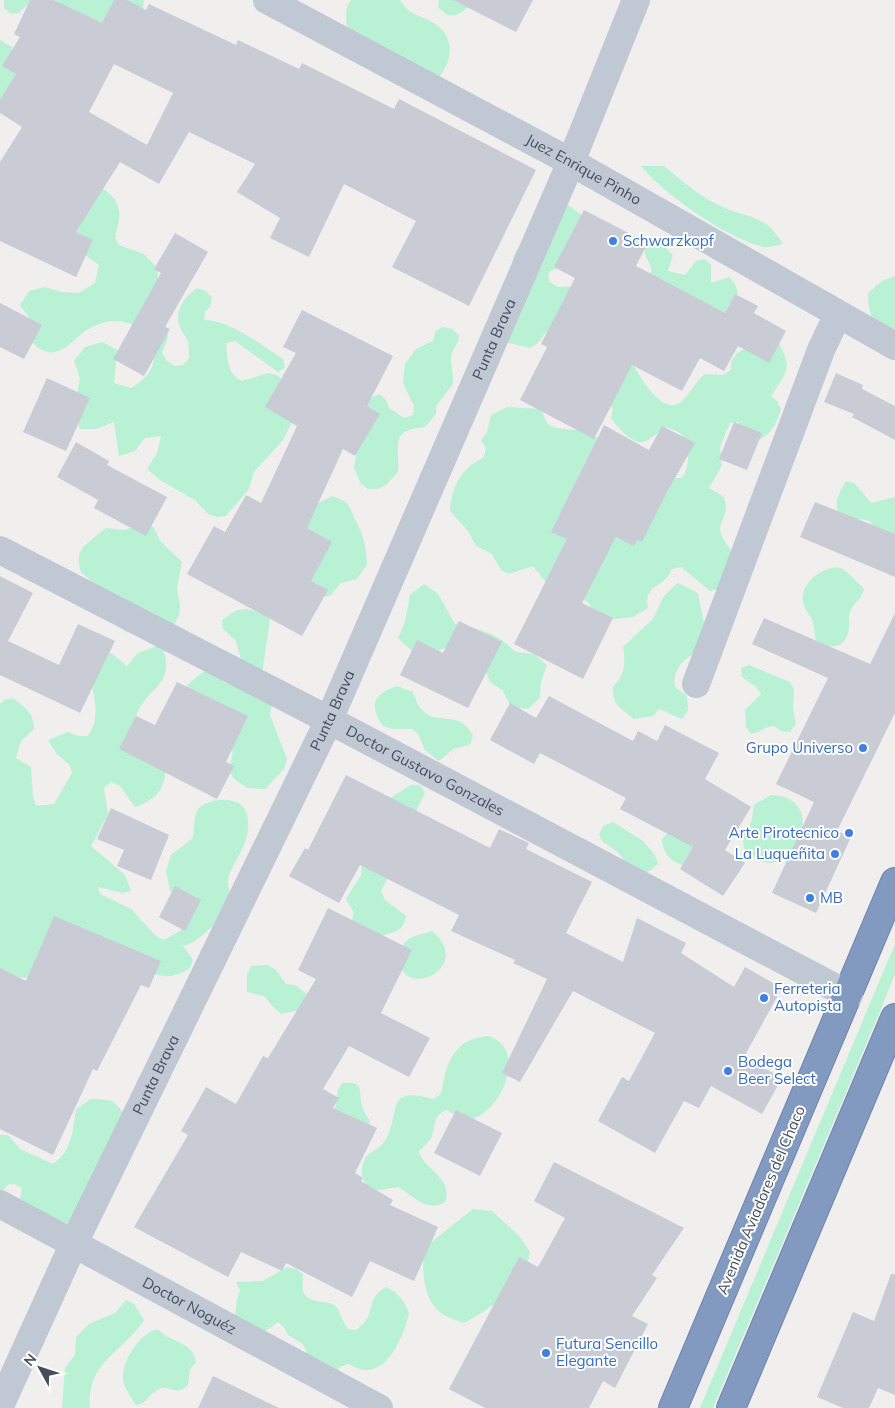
<svg xmlns="http://www.w3.org/2000/svg" width="895" height="1408" viewBox="0 0 895 1408" font-family="Mulish,sans-serif">
<style>
.green{fill:#b9f1d5}
.building{fill:#c9ccd4;fill-rule:evenodd}
.lines{fill:none;stroke-linecap:round;stroke-linejoin:round}
.highway-casing{stroke:#6e85ab;stroke-width:30}
.minor{stroke:#c0c8d4;stroke-width:28}
.highway{stroke:#839ac0;stroke-width:28}
.shop-dot{fill:#3f7fe0;stroke:#fff;stroke-width:2}
.labels{text-anchor:middle;stroke-width:4;stroke-linejoin:round;paint-order:stroke}
.street-label{font-size:15px;fill:#454f5c;stroke:#fff}
.shop-label{font-size:15px;fill:#366cbe;stroke:#fff;text-anchor:start}
</style>
<rect width="100%" height="100%" fill="#f1eeee"/>
<g class="green">
<path d="M4 0H32L19 13 11 14 4 8Z"/>
<path d="M55 0H144L142 16 109 29 72 11Z"/>
<path d="M351 0H400C411 18 421 14 435 24 457 39 452 63 436 81L351 39C347 27 342 12 351 0Z"/>
<path d="M439 0H473C463 14 451 23 438 7Z"/>
<path d="M0 40 12 47 21 71 0 109Z"/>
<path d="M641 166H664C683 182 703 199 725 208 753 220 764 214 783 244 777 245 770 248 764 247 730 240 663 194 641 166Z"/>
<path d="M101 187C124 204 121 213 115 238L119 245 144 254 157 268 158 278H168L164 313 168 337 162 353 167 361 174 366 183 365 189 358C189 353 189 347 188 342 186 336 181 331 179 325 175 310 185 295 198 288L206 291 212 298 210 307 205 312 204 320C228 319 263 346 283 359L285 368 278 372 235 341 226 343C228 359 226 373 242 381L268 373 276 375 284 380 293 405 291 424 283 440 254 472 249 489 226 516 217 517 208 514 196 501 160 480 147 469 157 453 161 436 145 438 135 451 119 456 114 422 97 429H80L74 412 80 378 74 361 85 347 102 342 117 350 114 383 131 388C142 381 146 378 152 367 155 359 152 348 149 341 134 314 102 317 80 335 72 342 66 349 55 352 43 355 34 344 26 336L30 319 20 305 29 291 45 287 61 292 79 293 95 283 99 265 57 235Z"/>
<path d="M568 205 583 216 582 254 548 273 550 282 558 287 644 284 652 270 645 254V245L653 241 661 243 673 255 668 271 685 275 696 261 705 259 711 265V283L729 277 735 284 738 293 728 306 726 316 632 363C639 375 663 419 682 401 691 393 696 381 705 374L723 375 731 370V361L737 353 761 340 778 342C793 368 787 372 771 396L777 401 781 409C776 425 771 436 755 441L746 437 738 422 730 423 720 447 722 465 709 488 724 497C733 524 705 521 733 552L718 589 710 591 681 567 672 569C665 588 643 584 648 608L633 617 615 619 593 610 588 602 549 586 533 566 509 574 501 570 492 554 476 546 468 531 450 511C452 485 461 469 484 457L486 448 481 440 487 433 491 415 507 407 541 409C543 414 545 420 548 424 553 431 581 429 591 431L597 438 601 466 673 478H682C689 468 691 448 683 436 679 431 671 429 666 427 659 431 653 438 646 441 634 447 617 427 611 418L613 409 563 338 547 331 537 344 530 348 496 340 514 255 518 248H527L558 207Z"/>
<path d="M895 276V349C875 327 869 323 868 293L882 281Z"/>
<path d="M442 327 452 329 459 335C459 345 451 349 451 359 451 368 454 375 453 384L436 406V414L425 427C389 430 400 444 398 472L385 486 377 489H368L361 484 354 468 357 451 355 411 372 397 380 394 386 400 389 408 404 418 413 415 414 406 403 383 405 364 416 349 433 341 435 332Z"/>
<path d="M846 481 854 483 871 503 895 497V538L875 529 870 521 861 519 846 524C832 506 835 501 846 481Z"/>
<path d="M332 496C351 502 349 507 357 523 364 537 366 547 367 564L357 579 341 583 330 596 321 597 313 591 290 518Z"/>
<path d="M144 523 153 527 161 542 182 562 177 588 180 605 179 615 175 623 168 631 152 637 126 632 104 613 95 584 81 572 79 564V555L83 547 106 528 125 530Z"/>
<path d="M837 567 845 570 864 589C861 601 853 602 850 612 848 617 850 623 849 628 846 648 835 648 818 645 814 637 815 630 813 622 811 616 806 612 804 605 797 586 820 568 837 567Z"/>
<path d="M678 583 698 593C700 606 706 624 704 636 701 659 671 656 675 687L687 696 688 710 682 719 659 709 653 716 634 719C621 708 612 706 613 687 625 674 626 664 623 647L653 619 664 596Z"/>
<path d="M424 584 438 594 455 624C481 630 497 632 515 652L534 654 547 665 541 682 540 698 528 709 511 707 503 691 490 682 477 649C456 644 447 646 428 655L412 651 398 638 405 622 410 595Z"/>
<path d="M247 609 265 613 270 620 262 674 273 698 270 715 287 759 284 769 265 789 247 788 233 778 229 769 233 752 220 739 184 691 189 683 206 670 215 672C220 681 226 684 236 686L246 677 236 641 223 629 222 620 237 610Z"/>
<path d="M157 646 164 651C173 685 150 687 138 711 134 720 134 733 132 742L165 770C166 790 153 801 135 807L120 786 111 782 104 788 108 814 91 846 125 875 131 891 123 893 98 887 100 894 131 909 156 936 164 940 180 931 192 916 189 908 170 890 166 871 171 855 193 838C194 830 194 818 197 811 205 797 241 795 246 812 254 836 239 853 230 873 225 883 231 890 230 899 229 914 197 944 183 946L193 960 190 968C161 988 142 967 118 950L24 978 0 973V704L4 700 13 698C25 707 34 713 34 729L21 741 16 758 31 767 33 796 36 806 54 804 72 773 70 765 57 754 48 740 68 732 78 736H88C102 716 93 692 88 670L103 650 111 653 127 666 138 653Z"/>
<path d="M749 665 790 682 794 690 793 708 796 724 790 732 781 731 774 726C765 727 760 732 751 734L746 727 745 710 761 694 756 687 742 677 741 668Z"/>
<path d="M397 686 413 692C415 697 417 705 422 710 437 727 459 708 473 736L470 745 453 749 439 761 425 750 418 734 412 729H392L383 726C368 704 374 694 397 686Z"/>
<path d="M411 785H420L425 793 417 809 419 817 381 891 385 900 406 916C402 935 395 929 381 937L349 930 354 913 346 899 361 875 362 856 387 800Z"/>
<path d="M771 795C834 797 790 888 753 856 747 852 743 849 743 841 743 833 747 830 750 824 753 819 753 810 754 805Z"/>
<path d="M613 822 643 841 655 855 658 864 651 870 644 873 628 866 618 852 603 842 599 835 603 826Z"/>
<path d="M669 832 702 839 682 865C669 860 663 853 662 839Z"/>
<path d="M432 931C477 969 398 1002 400 957 402 936 414 937 432 931Z"/>
<path d="M895 944V974L881 1009 713 1408H700Z"/>
<path d="M268 965 276 970 286 984 295 985 309 996 300 1010 282 1014 275 1009 264 996 247 992V974L251 966Z"/>
<path d="M489 1036C530 1051 499 1114 471 1119 462 1120 454 1114 446 1110 433 1116 436 1123 432 1136 430 1141 423 1147 419 1151 424 1171 454 1177 445 1202 425 1213 415 1196 398 1187L373 1191C362 1183 358 1170 366 1157 372 1150 382 1148 386 1139 401 1112 384 1085 433 1099L441 1094C447 1063 452 1039 489 1036Z"/>
<path d="M342 1083C366 1081 358 1092 362 1106 363 1111 367 1116 370 1121L367 1129 335 1109 338 1090Z"/>
<path d="M91 1099C112 1099 114 1100 126 1117L88 1209 64 1226 19 1207 22 1188 14 1184H9L0 1193V1135H8L20 1149 53 1164C72 1151 73 1130 76 1109Z"/>
<path d="M473 1209 492 1211 520 1237 530 1252C528 1258 528 1266 526 1272 518 1290 482 1314 464 1323 458 1321 451 1319 446 1316 422 1304 422 1270 424 1248Z"/>
<path d="M287 1267 296 1269 303 1274C303 1279 302 1286 303 1290 306 1304 326 1300 334 1305 340 1309 342 1322 348 1329L356 1330C379 1314 363 1300 386 1287 399 1293 404 1300 409 1313 403 1339 383 1387 349 1364L341 1366 335 1374 313 1367 303 1344 288 1335 284 1327 278 1322 263 1333 234 1329 237 1299 240 1290 236 1282 263 1281Z"/>
<path d="M126 1300 134 1304 144 1320C122 1354 87 1360 90 1408H62L65 1368 75 1355 76 1337 89 1324 115 1313Z"/>
<path d="M158 1329C171 1344 192 1340 196 1362L190 1369 188 1385C174 1398 170 1383 159 1389 148 1394 150 1402 136 1405 132 1398 124 1388 123 1381 121 1361 140 1333 158 1329Z"/>
</g>
<g class="building">
<path d="M30 0H54L102 23 114 0H127L146 10 149 4 236 45 238 40 299 69 302 63 394 109 399 99 536 170 469 306 392 267 416 221 344 184 309 257 270 238 280 218 237 192 255 164 189 132 159 184 120 162 76 232 93 240 76 277 0 241V162L22 127 0 113V100L16 74 2 66 20 37 14 34ZM114 64 173 93 147 145 89 112Z"/>
<path d="M453 0H533L516 32Z"/>
<path d="M584 210 648 243 636 266 725 313 735 294 758 306 754 313 786 331 769 363 738 346 724 371 700 358 682 391 632 365 594 439 520 400 547 347 541 344 575 278 554 267Z"/>
<path d="M175 233 208 252 165 327 170 329 144 376 113 359 161 273 154 269Z"/>
<path d="M0 303 42 325 24 359 0 347Z"/>
<path d="M302 310 393 356 367 406 380 414 355 456 343 449 307 528 332 542 311 581 328 590 302 636 187 574 214 526 225 532 246 495 261 503 297 426 265 407 296 353 283 347Z"/>
<path d="M836 373 863 385 862 389 895 406V440L852 417 854 414 824 402Z"/>
<path d="M47 378 90 398 66 451 23 432Z"/>
<path d="M734 422 762 433 747 470 719 459Z"/>
<path d="M604 425 649 450 662 426 695 443 668 490 642 542 637 540 634 546 616 537 582 603 613 618 583 679 514 644 567 539 551 532Z"/>
<path d="M76 442 109 461 107 465 167 497 146 536 94 508 98 500 57 477Z"/>
<path d="M815 502 895 534V577L800 537Z"/>
<path d="M0 576 33 593 8 641 59 665 78 624 115 641 80 713 0 675Z"/>
<path d="M895 613V713L837 831 851 837 816 913 772 893 814 802 776 784 828 678 752 644 764 618 870 664Z"/>
<path d="M459 621 502 642 468 708 400 675 417 640 443 653Z"/>
<path d="M177 682 248 716 226 762 234 766 217 799 119 749 136 716 155 725Z"/>
<path d="M549 696 633 741 638 731 657 741 665 725 719 753 705 779 751 807 725 850 745 863 723 896 680 869 693 847 620 809 626 798 540 753 534 764 490 740 510 703 536 718Z"/>
<path d="M346 775 490 848 499 829 529 843 526 849 592 882 566 933 623 962 637 918 686 943 681 953 734 987 745 967 782 988 744 1057 782 1078 762 1114 711 1086 699 1108 684 1101 655 1153 598 1121 622 1077 629 1081 655 1033 573 991 520 1082 502 1073 547 979 513 963 515 960 451 931 459 915 360 865 339 903 289 876 305 848 308 850Z"/>
<path d="M111 808 169 835 151 880 117 866 124 850 97 839Z"/>
<path d="M175 886 201 900 185 931 159 917Z"/>
<path d="M328 908 412 950 381 1013 430 1038 409 1077 349 1046 323 1089 339 1098 333 1108 377 1128 355 1173 363 1178 361 1181 393 1200 390 1205 438 1227 414 1281 370 1261 352 1297 286 1263 282 1271 241 1252 228 1277 134 1227 188 1135 181 1131 206 1087 236 1104 263 1056 268 1058 316 979 298 970Z"/>
<path d="M54 916 161 961 149 988 141 985 97 1071 93 1069 53 1155 0 1129V968L26 981Z"/>
<path d="M456 1110 502 1133 480 1176 434 1153Z"/>
<path d="M554 1162 684 1228 652 1275 657 1278 632 1316 648 1324 615 1388 603 1381 589 1408H485L449 1389 519 1257 538 1267 565 1218 534 1201Z"/>
<path d="M891 1274H895V1395L878 1388 869 1408H843L817 1397 853 1312 874 1321Z"/>
<path d="M213 1376 279 1408H198Z"/>
</g>
<g class="lines">
<defs>
<g id="highway">
<path d="M673 1408 895 882"/>
<path d="M731 1408 895 1018"/>
</g>
</defs>
<use href="#highway" class="highway-casing"/>
<g class="minor">
<path id="s1" d="M267 0 571 162 895 346"/>
<path id="s2" d="M0 550 329 720 849 995"/>
<path d="M696 684 821 350 838 314"/>
<path id="s3" d="M0 1204 379 1408"/>
<path id="s4" d="M0 1406 74 1243 329 720 571 162 636 0"/>
</g>
<use href="#highway" class="highway"/>
</g>
<g class="shop-dot">
<circle cx="613" cy="241" r="5"/>
<circle cx="863" cy="748" r="5"/>
<circle cx="849" cy="833" r="5"/>
<circle cx="835" cy="854" r="5"/>
<circle cx="810" cy="898" r="5"/>
<circle cx="764" cy="998" r="5"/>
<circle cx="728" cy="1071" r="5"/>
<circle cx="546" cy="1353" r="5"/>
</g>
<g class="labels">
<g class="street-label">
<text dy="5" stroke="none"><textPath href="#s1" startOffset="359">Juez Enrique Pinho</textPath></text>
<text dy="5" stroke="none"><textPath href="#s4" startOffset="1176">Punta Brava</textPath></text>
<text dy="5" stroke="none"><textPath href="#s4" startOffset="771">Punta Brava</textPath></text>
<text dy="5" stroke="none"><textPath href="#s2" startOffset="479">Doctor Gustavo Gonzales</textPath></text>
<text dy="5" stroke="none"><textPath href="#s4" startOffset="366">Punta Brava</textPath></text>
<text transform="translate(761 1200) rotate(-67)" y="5">Avenida Aviadores del Chaco</text>
<text dy="5" stroke="none"><textPath href="#s3" startOffset="215">Doctor Noguéz</textPath></text>
</g>
<g class="shop-label">
<text x="623" y="246">Schwarzkopf</text>
<text x="853" y="753" text-anchor="end">Grupo Universo</text>
<text x="839" y="838" text-anchor="end">Arte Pirotecnico</text>
<text x="825" y="859" text-anchor="end">La Luqueñita</text>
<text x="820" y="903">MB</text>
<text x="774" y="994">Ferreteria<tspan x="774" dy="17">Autopista</tspan></text>
<text x="738" y="1067">Bodega<tspan x="738" dy="17">Beer Select</tspan></text>
<text x="556" y="1349">Futura Sencillo<tspan x="556" dy="17">Elegante</tspan></text>
</g>
</g>
<g transform="translate(40 1368) rotate(310)" stroke="#ffffff" stroke-width="4" paint-order="stroke">
<path d="M0-4L9 19L0 12L-9 19Z" fill="#454f5c"/>
<text y="-8" font-size="14" font-weight="bold" text-anchor="middle" fill="#454f5c">N</text>
</g>
</svg>
